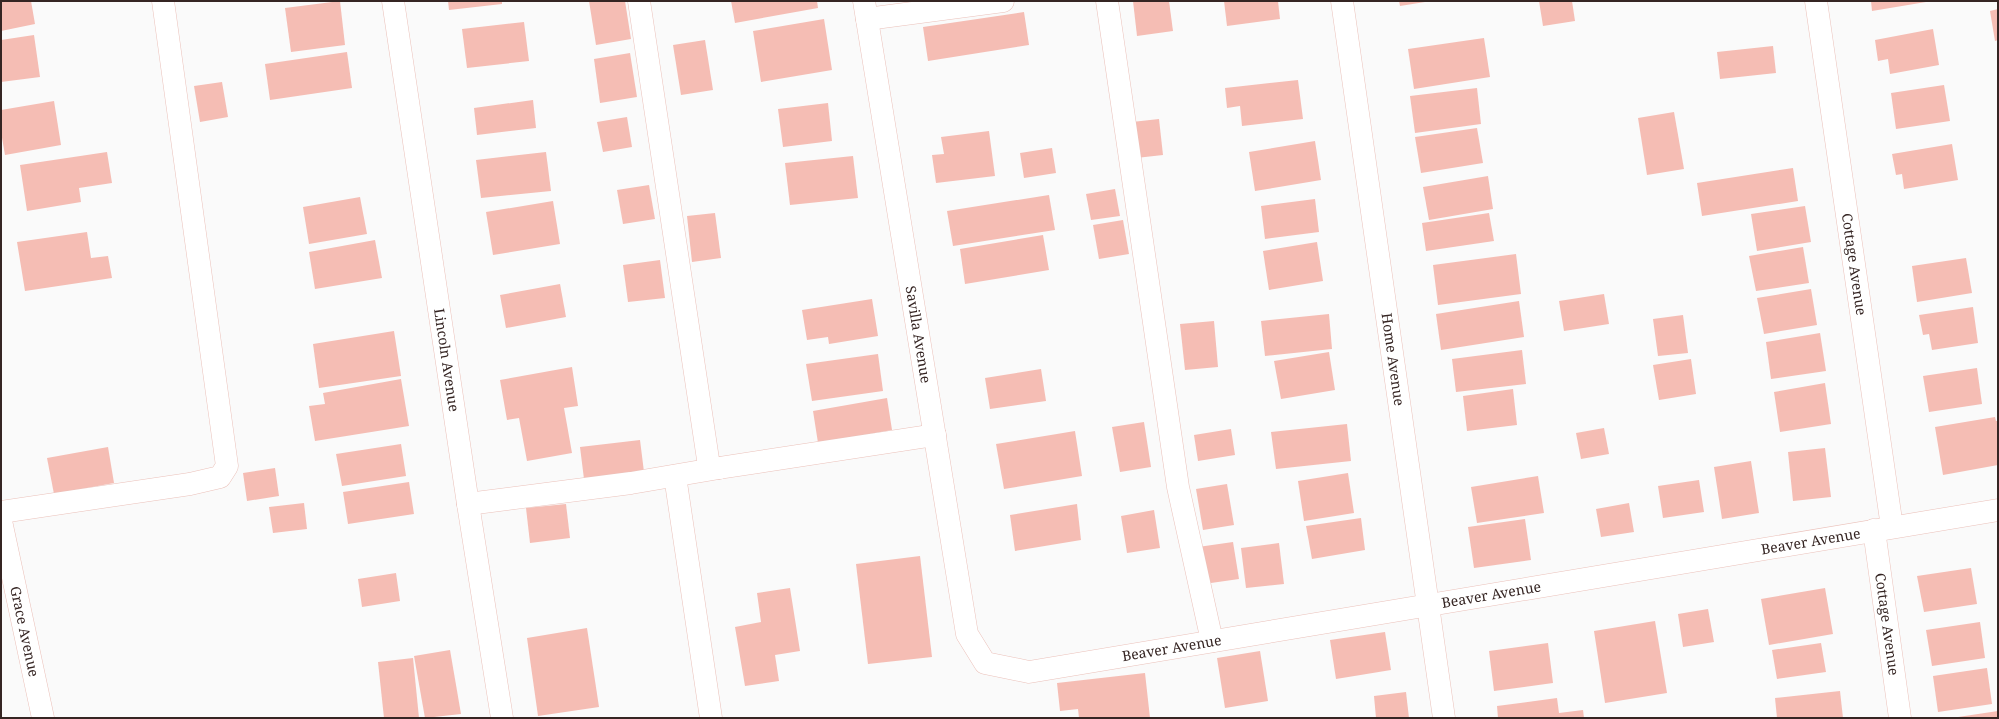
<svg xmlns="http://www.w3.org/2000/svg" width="1999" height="719" viewBox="0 0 1999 719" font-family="'Noto Serif',serif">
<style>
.building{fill:#f5bdb4}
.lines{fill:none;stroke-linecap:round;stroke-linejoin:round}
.minor-casing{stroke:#ebc1ba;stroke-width:23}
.minor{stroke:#fff;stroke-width:22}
.labels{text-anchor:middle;stroke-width:3;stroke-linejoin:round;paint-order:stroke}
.street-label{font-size:14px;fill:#352523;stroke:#fff}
</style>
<rect width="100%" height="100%" fill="#fafafa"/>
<g class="building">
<path d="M1 1H31L35 24 1 31Z"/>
<path d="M340 1 345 45 291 52 285 8Z"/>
<path d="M448 1H502V4L449 10Z"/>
<path d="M589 1H625L631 39 596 45Z"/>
<path d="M731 1H817L818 8 735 23Z"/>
<path d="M1133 1H1169L1173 31 1137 36Z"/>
<path d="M1224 1H1278L1280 19 1227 26Z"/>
<path d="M1399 1H1425V2L1400 6Z"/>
<path d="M1539 1H1572L1575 21 1543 26Z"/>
<path d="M1871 1H1926V2L1872 11Z"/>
<path d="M1998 9V40L1995 41 1990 11Z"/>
<path d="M1024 12 1029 45 928 61 923 27Z"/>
<path d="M824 19 832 70 761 82 753 31Z"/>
<path d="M524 22 529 61 467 68 462 29Z"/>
<path d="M1933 29 1939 65 1890 74 1888 59 1878 61 1875 40Z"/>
<path d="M34 35 40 77 1 82V40Z"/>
<path d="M1484 38 1490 77 1414 89 1408 49Z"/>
<path d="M705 40 713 90 681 95 673 45Z"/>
<path d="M1773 46 1776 73 1720 79 1717 52Z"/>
<path d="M347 52 352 88 270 100 265 64Z"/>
<path d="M630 53 637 97 600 103 594 59Z"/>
<path d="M1298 80 1303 119 1242 126 1240 106 1227 108 1225 88Z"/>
<path d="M222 82 228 117 200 122 194 86Z"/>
<path d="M1944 85 1950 121 1896 129 1891 93Z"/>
<path d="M1477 88 1481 124 1415 133 1410 96Z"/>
<path d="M533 100 536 128 477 135 474 108Z"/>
<path d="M54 101 61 145 5 155 1 132V110Z"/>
<path d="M828 103 832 141 783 147 778 109Z"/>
<path d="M1674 112 1684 169 1647 175 1638 118Z"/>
<path d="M627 117 632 147 603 152 597 122Z"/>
<path d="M1159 119 1163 155 1136 158 1132 122Z"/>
<path d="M1477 128 1483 163 1421 173 1415 137Z"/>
<path d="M989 131 995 176 936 183 932 155 944 154 941 137Z"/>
<path d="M1315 141 1321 180 1255 191 1249 152Z"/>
<path d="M1952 144 1958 180 1904 189 1902 174 1896 175 1892 154Z"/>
<path d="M1052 148 1056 173 1024 178 1020 153Z"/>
<path d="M107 152 112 183 79 188 81 202 27 211 20 165Z"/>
<path d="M546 152 551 191 481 198 476 160Z"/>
<path d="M853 156 858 198 790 205 785 163Z"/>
<path d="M1793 168 1798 201 1702 216 1697 183Z"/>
<path d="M1488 176 1493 209 1429 220 1423 187Z"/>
<path d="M649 185 655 219 623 224 617 190Z"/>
<path d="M1115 189 1120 216 1091 220 1086 194Z"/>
<path d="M1049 195 1055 230 953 246 947 211Z"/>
<path d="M360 197 367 234 309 244 303 207Z"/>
<path d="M1315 199 1319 232 1265 239 1261 206Z"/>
<path d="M553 201 560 244 493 255 486 212Z"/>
<path d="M1805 206 1811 242 1757 251 1751 214Z"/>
<path d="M715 213 721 258 692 262 687 216Z"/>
<path d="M1489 213 1494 241 1426 251 1422 223Z"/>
<path d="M1123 220 1129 254 1099 259 1093 225Z"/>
<path d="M87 232 91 258 108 256 112 278 25 291 17 242Z"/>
<path d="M1043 235 1049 270 965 284 960 249Z"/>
<path d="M375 240 382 278 315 289 309 252Z"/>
<path d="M1317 242 1323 281 1269 290 1263 251Z"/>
<path d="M1803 247 1809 283 1756 291 1749 256Z"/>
<path d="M1516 254 1521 294 1438 305 1433 265Z"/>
<path d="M1966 258 1972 293 1917 302 1912 266Z"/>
<path d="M660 260 665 298 628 302 623 265Z"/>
<path d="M560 284 566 317 506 328 500 295Z"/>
<path d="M1811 289 1817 325 1764 334 1757 298Z"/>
<path d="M1604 294 1609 324 1564 331 1559 301Z"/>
<path d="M872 299 878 336 829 344 828 337 807 340 802 310Z"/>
<path d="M1519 301 1524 337 1441 350 1436 314Z"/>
<path d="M1973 307 1978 343 1932 350 1929 334 1923 335 1919 315Z"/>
<path d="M1329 314 1332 349 1265 356 1261 321Z"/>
<path d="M1683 315 1688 353 1658 356 1653 319Z"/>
<path d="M1214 321 1218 367 1185 370 1180 324Z"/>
<path d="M394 331 401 376 319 388 313 344Z"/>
<path d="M1820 333 1826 371 1771 379 1766 342Z"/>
<path d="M1522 350 1526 384 1456 392 1452 359Z"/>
<path d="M1329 352 1335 390 1281 399 1274 361Z"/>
<path d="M878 354 883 391 812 401 806 364Z"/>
<path d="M1691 359 1696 394 1659 400 1653 365Z"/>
<path d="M572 367 578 406 564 408 572 453 527 461 519 418 507 420 500 380Z"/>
<path d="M1977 368 1982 404 1929 412 1923 376Z"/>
<path d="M1041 369 1046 401 990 409 985 378Z"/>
<path d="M401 379 409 426 315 441 309 406 325 404 323 393Z"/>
<path d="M1825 383 1831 424 1780 432 1774 392Z"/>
<path d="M1513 389 1517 425 1467 431 1463 396Z"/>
<path d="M887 398 892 430 818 443 813 411Z"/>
<path d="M1995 417 1996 421H1998V465L1943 475 1935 427Z"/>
<path d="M1144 422 1151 467 1120 472 1112 427Z"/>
<path d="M1347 424 1351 461 1276 469 1271 432Z"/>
<path d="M1604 428 1609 454 1581 459 1576 433Z"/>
<path d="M1231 429 1235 455 1198 461 1194 435Z"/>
<path d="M1075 431 1082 476 1004 489 996 444Z"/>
<path d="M640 440 644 472 584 479 580 447Z"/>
<path d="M401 444 406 476 342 486 336 454Z"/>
<path d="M108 447 114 483 54 494 47 458Z"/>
<path d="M1825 448 1831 497 1793 501 1788 452Z"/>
<path d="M1751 461 1759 513 1722 519 1714 467Z"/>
<path d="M275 468 279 496 247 501 243 473Z"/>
<path d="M1348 473 1354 513 1304 521 1298 481Z"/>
<path d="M1538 476 1544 513 1477 523 1471 487Z"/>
<path d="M1699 480 1704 512 1663 518 1658 486Z"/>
<path d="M409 482 414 514 348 524 343 492Z"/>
<path d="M1227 484 1234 525 1203 530 1196 489Z"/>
<path d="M304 503 307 529 273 533 269 507Z"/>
<path d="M1629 503 1634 532 1601 537 1596 509Z"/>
<path d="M566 504 570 538 530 543 526 508Z"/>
<path d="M1077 504 1081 540 1015 551 1010 515Z"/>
<path d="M1154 510 1160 548 1127 553 1121 516Z"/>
<path d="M1361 518 1365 550 1312 559 1306 526Z"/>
<path d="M1525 519 1531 560 1474 568 1468 527Z"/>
<path d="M1233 542 1239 579 1204 584 1198 547Z"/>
<path d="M1279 543 1284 584 1246 588 1241 548Z"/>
<path d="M920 556 932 657 868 664 856 564Z"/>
<path d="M1971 568 1977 604 1924 612 1917 576Z"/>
<path d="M396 573 400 601 362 607 358 579Z"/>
<path d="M790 588 800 651 775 655 779 681 745 686 735 627 761 622 757 593Z"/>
<path d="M1825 588 1833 634 1769 645 1761 599Z"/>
<path d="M1708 609 1714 642 1683 647 1678 614Z"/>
<path d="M1655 621 1667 693 1605 703 1594 631Z"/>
<path d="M1980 622 1985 658 1932 666 1926 630Z"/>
<path d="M587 628 599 707 538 716 527 638Z"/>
<path d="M1385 632 1391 670 1336 679 1330 640Z"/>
<path d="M1548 643 1553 683 1494 691 1489 651Z"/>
<path d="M1821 643 1826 672 1777 679 1772 650Z"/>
<path d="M450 650 461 714 425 718 414 656Z"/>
<path d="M1260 651 1268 701 1225 708 1217 658Z"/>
<path d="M413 658 419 718H384L378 662Z"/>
<path d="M1987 668 1992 704 1938 712 1933 676Z"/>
<path d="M1145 673 1150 718H1079L1078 709 1060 711 1057 683Z"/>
<path d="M1840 691 1843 718H1777L1775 698Z"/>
<path d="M1406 692 1409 718H1376L1374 696Z"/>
<path d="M1557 698 1559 713 1583 710 1584 718H1498L1497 706Z"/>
<path d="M1998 711V718H1958V717Z"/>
</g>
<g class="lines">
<defs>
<g id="minor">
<path id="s1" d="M393 1 468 504 502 718"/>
<path d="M639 1 709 466 719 468"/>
<path id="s2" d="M864 1 967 634 985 663 1029 672 1998 510"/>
<path d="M1107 1 1178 487 1212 641"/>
<path id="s3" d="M1342 1 1444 718"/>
<path id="s4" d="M1816 1 1892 527"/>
<path d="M867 19 1003 1"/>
<path d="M675 476 711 718"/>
<path d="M468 504 631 483 719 468 935 435"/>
<path d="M1 512 190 484 220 477 227 466 163 1"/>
<path id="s5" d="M1 521 43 718"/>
<path id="s6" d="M1874 530 1900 718"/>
</g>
</defs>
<use href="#minor" class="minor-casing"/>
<use href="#minor" class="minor"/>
</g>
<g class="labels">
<g class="street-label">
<text dy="5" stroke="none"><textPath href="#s4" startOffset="266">Cottage Avenue</textPath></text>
<text dy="5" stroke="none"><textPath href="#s2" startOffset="338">Savilla Avenue</textPath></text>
<text dy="5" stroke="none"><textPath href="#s3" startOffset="362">Home Avenue</textPath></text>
<text dy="5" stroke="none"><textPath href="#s1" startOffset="363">Lincoln Avenue</textPath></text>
<text dy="5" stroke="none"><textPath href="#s2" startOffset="1513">Beaver Avenue</textPath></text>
<text dy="5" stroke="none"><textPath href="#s2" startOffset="1189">Beaver Avenue</textPath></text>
<text dy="5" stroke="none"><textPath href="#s6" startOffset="95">Cottage Avenue</textPath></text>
<text dy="5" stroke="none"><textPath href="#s5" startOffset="113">Grace Avenue</textPath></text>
<text dy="5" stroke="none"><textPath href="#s2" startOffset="865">Beaver Avenue</textPath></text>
</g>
</g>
<rect width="1999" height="719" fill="none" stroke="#352523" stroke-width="4"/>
</svg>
